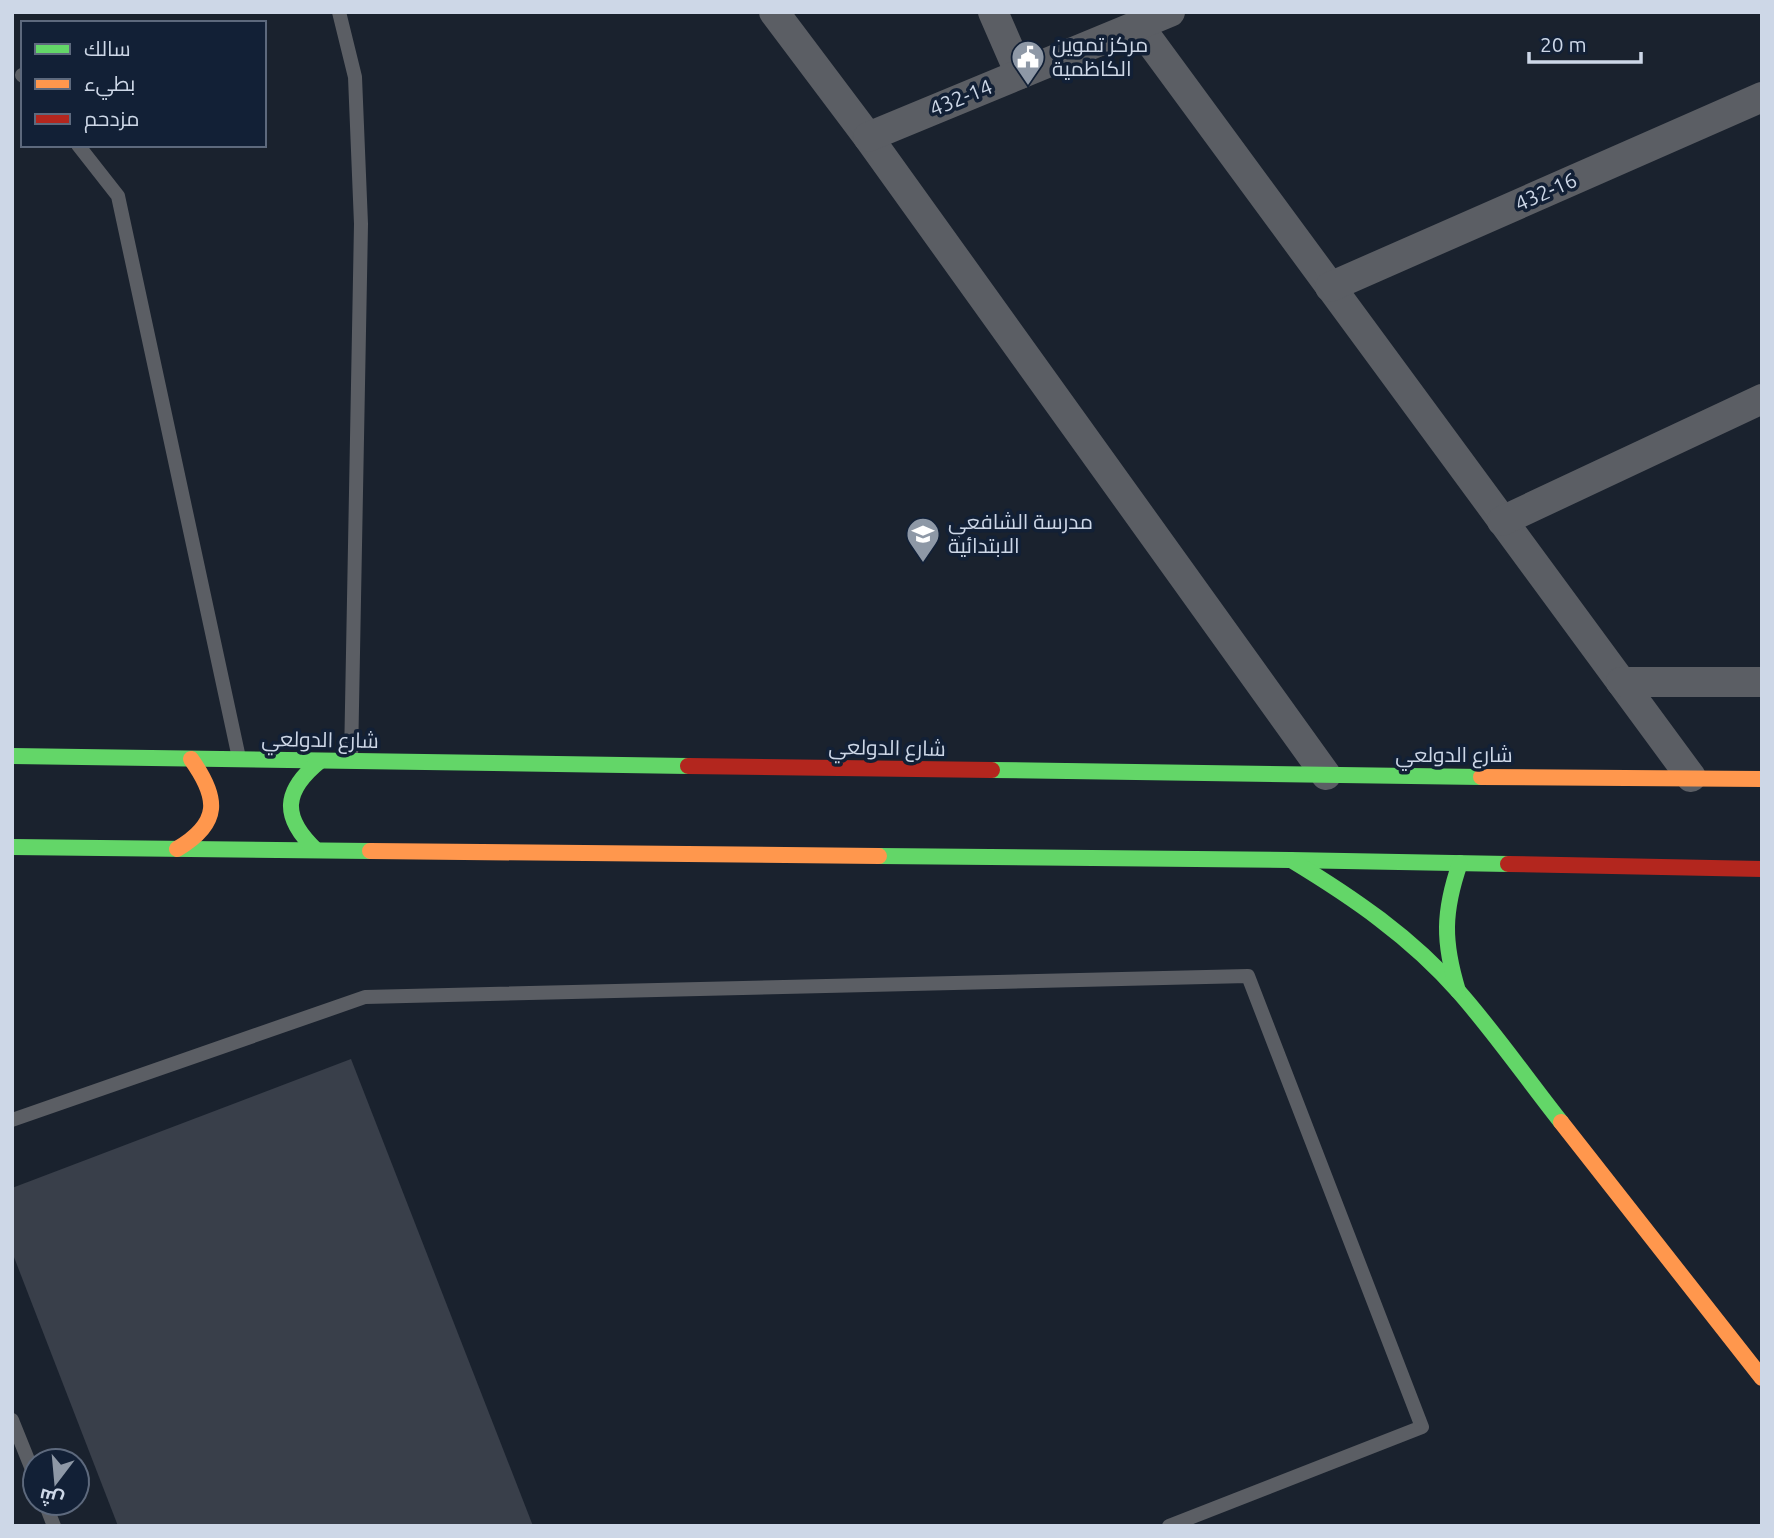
<svg xmlns="http://www.w3.org/2000/svg" width="1774" height="1538" viewBox="0 0 1774 1538" font-family="Ubuntu,Cairo,sans-serif">
<style>
.building{fill:#393f4a}
.lines{fill:none;stroke-linecap:round;stroke-linejoin:round}
.lane{stroke:#5b5e64;stroke-width:14}
.street{stroke:#5b5e64;stroke-width:30}
.fast{stroke:#63d668;stroke-width:16}
.slow{stroke:#ff974d;stroke-width:16}
.jam{stroke:#b3261e;stroke-width:16}
.labels{text-anchor:middle;stroke-width:7;stroke-linejoin:round;paint-order:stroke}
.poi-label{font-size:21px;fill:#cdd7e7;stroke:#122036;text-anchor:start}
.street-label{font-size:21px;fill:#cdd7e7;stroke:#122036}
</style>
<rect width="100%" height="100%" fill="#1a222e"/>
<path class="building" d="M351 1059 533 1526H118L12 1252V1188Z"/>
<g class="lines">
<g class="lane">
<path d="M339 12 355 77 361 224 351 760"/>
<path d="M22 75 23 76"/>
<path d="M78 145 118 196 239 758"/>
<path d="M12 1120 365 997 1248 976 1422 1427 1169 1526"/>
<path d="M12 1420 35 1477"/>
<path d="M45 1503 54 1526"/>
</g>
<g class="street">
<path d="M774 12 868 137 1326 775"/>
<path d="M993 12 1020 74"/>
<path d="M1138 25 1691 777"/>
<path d="M868 137 1170 12"/>
<path d="M1330 287 1762 97"/>
<path d="M1502 521 1762 399"/>
<path d="M1621 682H1762"/>
</g>
<g class="fast">
<path d="M12 756 688 766"/>
<path d="M992 770 1481 777"/>
<path d="M12 847 370 851"/>
<path d="M316 850C281 817 283 791 320 761"/>
<path d="M879 856 1290 860 1508 864"/>
<path d="M1291 860C1352 897 1411 937 1459 992 1495 1033 1527 1079 1561 1122"/>
<path d="M1458 991C1443 942 1443 912 1460 863"/>
</g>
<g class="slow">
<path d="M1481 777 1762 779"/>
<path d="M177 849C221 823 219 798 191 759"/>
<path d="M370 851 879 856"/>
<path d="M1561 1122 1762 1378"/>
</g>
<g class="jam">
<path d="M688 766 992 770"/>
<path d="M1508 864 1762 869"/>
</g>
</g>
<defs>
<symbol id="civic-pin" viewBox="-11 -11 22 30"><path d="M0 17L-7.5 6A9.5 9.5 0 1 1 7.5 6Z" fill="#8e98a6" stroke="#122036"/><path d="M-.6-6.5H3V-4.5H.6V-3L4-1V1h2V6H-6V1h2V-1L-.6-3ZM-1.2 2.5V6h2.4V2.5Z" fill="#fff"/></symbol>
<symbol id="school-pin" viewBox="-11 -11 22 30"><path d="M0 17L-7.5 6A9.5 9.5 0 1 1 7.5 6Z" fill="#8e98a6" stroke="#122036"/><path d="M0-5L7-2L0 1L-7-2ZM-4 1L0 2.5L4 1V4Q0 6-4 4Z" fill="#fff"/></symbol>
</defs>
<g fill-rule="evenodd">
<use href="#civic-pin" x="1009" y="38" width="38" height="52"/>
<use href="#school-pin" x="904" y="515" width="38" height="52"/>
</g>
<g class="labels">
<g class="poi-label">
<text x="1052" y="52">مركز تموين<tspan x="1052" dy="24">الكاظمية</tspan></text>
<text x="948" y="529">مدرسة الشافعي<tspan x="948" dy="24">الابتدائية</tspan></text>
</g>
<g class="street-label">
<text transform="translate(961 98) rotate(-22)" y="7">432-14</text>
<text transform="translate(1546 192) rotate(-24)" y="7">432-16</text>
<text transform="translate(320 740) rotate(1)" y="7">شارع الدولعي</text>
<text transform="translate(887 748) rotate(1)" y="7">شارع الدولعي</text>
<text x="1454" y="762">شارع الدولعي</text>
</g>
</g>
<rect width="1774" height="1538" fill="none" stroke="#cdd7e7" stroke-width="28"/>
<rect x="21" y="21" width="245" height="126" fill="#122036" stroke="#5d697d" stroke-width="2"/>
<rect x="35" y="44" width="35" height="10" fill="#63d668" stroke="#5d697d" stroke-width="2"/>
<text x="84" y="56" font-size="21" fill="#cdd7e7">سالك</text>
<rect x="35" y="79" width="35" height="10" fill="#ff974d" stroke="#5d697d" stroke-width="2"/>
<text x="84" y="91" font-size="21" fill="#cdd7e7">بطيء</text>
<rect x="35" y="114" width="35" height="10" fill="#b3261e" stroke="#5d697d" stroke-width="2"/>
<text x="84" y="126" font-size="21" fill="#cdd7e7">مزدحم</text>
<g transform="translate(56 1482) rotate(196)"><circle r="33" fill="#122036" stroke="#5d697d" stroke-width="2"/>
<path d="M0-5L12 26L0 18L-12 26Z" fill="#8e98a6"/>
<text y="-10" font-size="19" font-weight="bold" text-anchor="middle" fill="#cdd7e7">ش</text>
</g>
<path d="M1529 52v10h112v-10" fill="none" stroke="#cdd7e7" stroke-width="3.5"/>
<text x="1540" y="52" font-size="21" fill="#cdd7e7" stroke="#122036" stroke-width="5" paint-order="stroke">20 m</text>
</svg>
